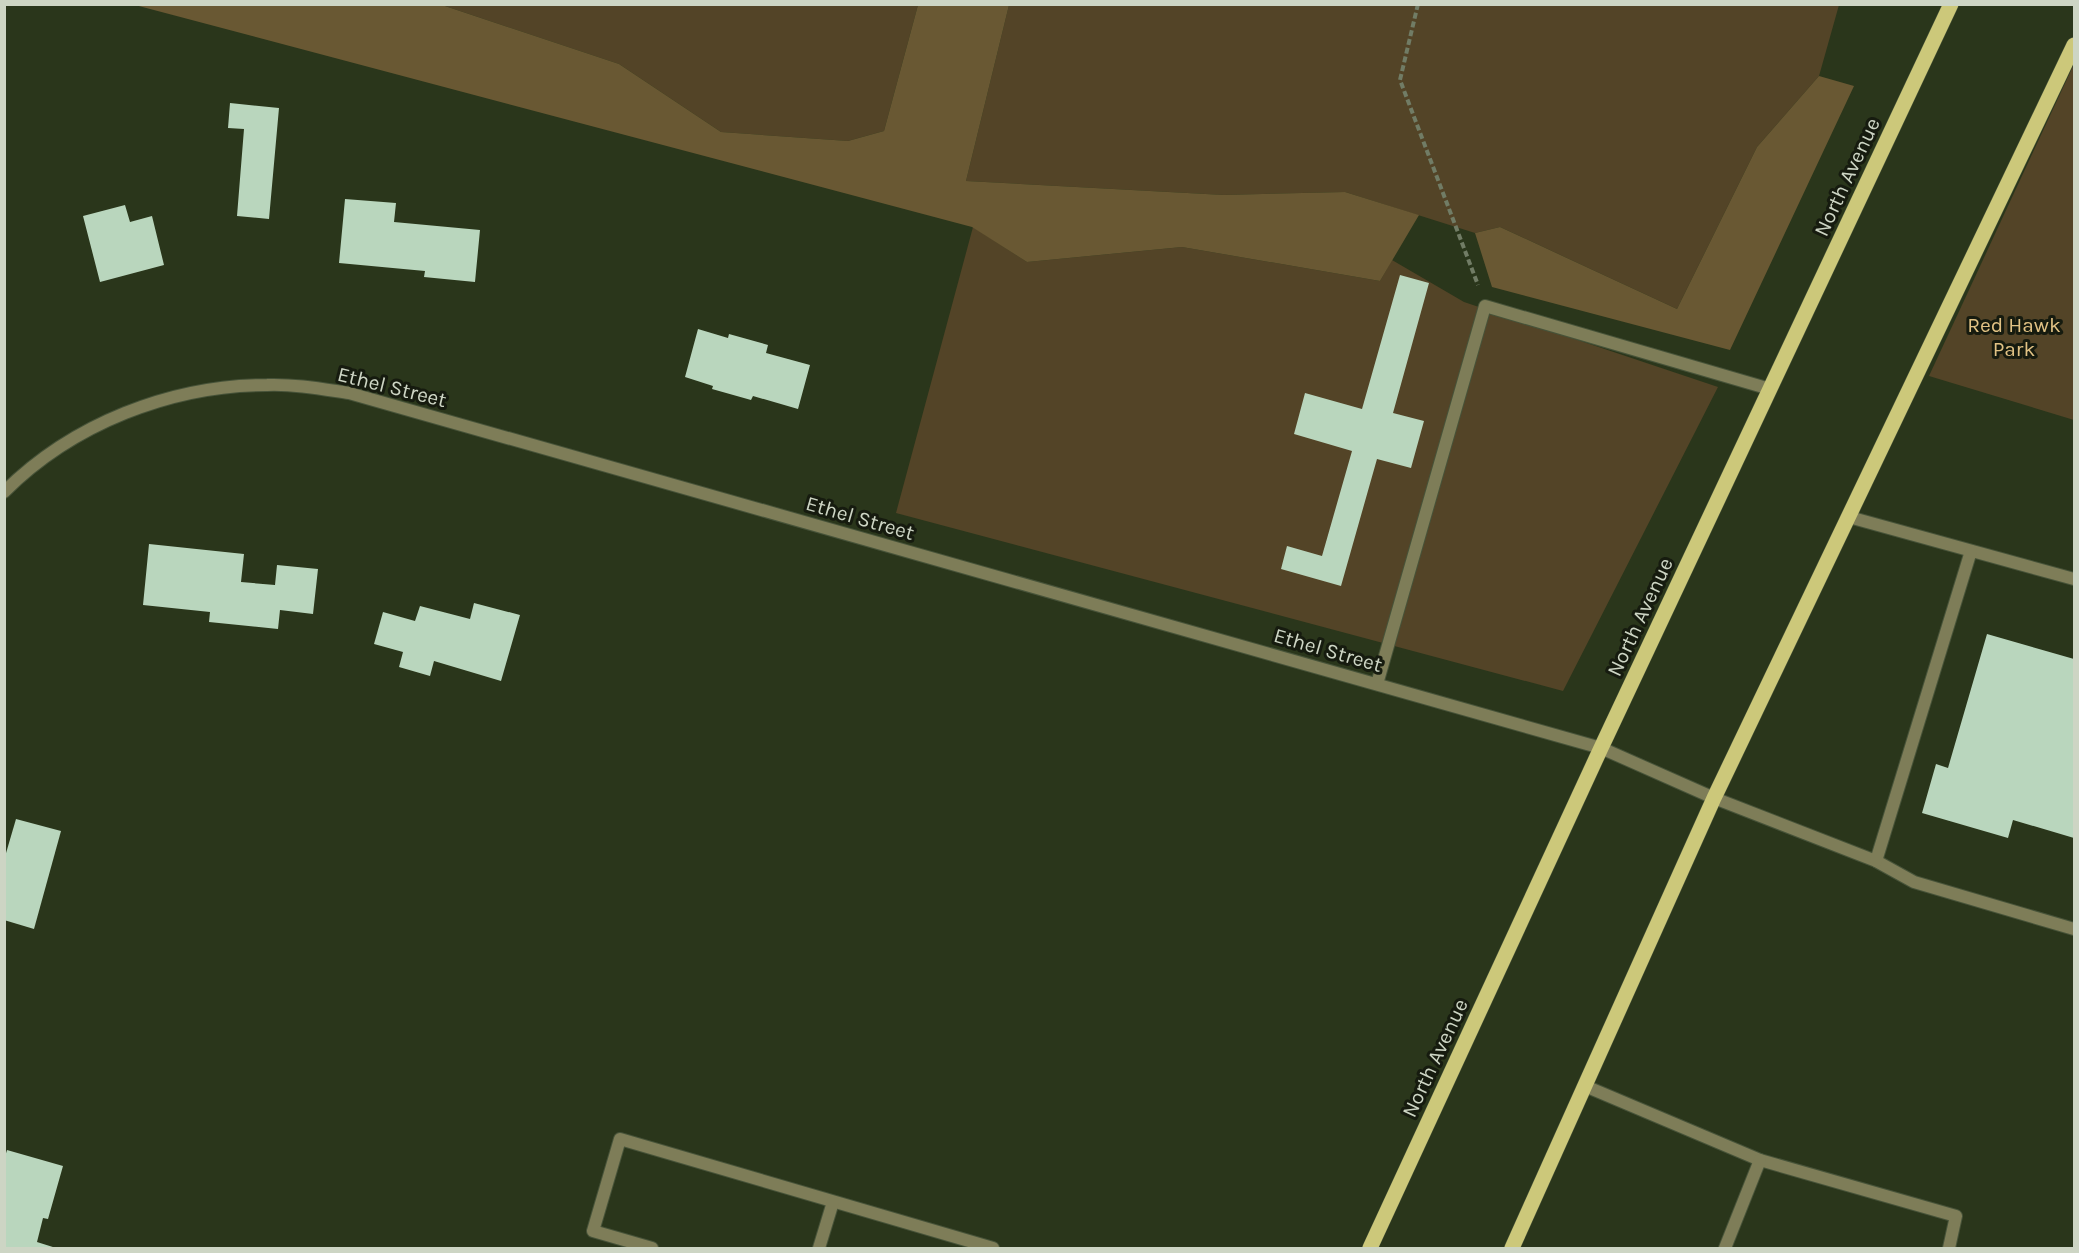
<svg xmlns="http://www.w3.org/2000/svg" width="2079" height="1253" viewBox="0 0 2079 1253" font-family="Karla,sans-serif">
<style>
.green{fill:#534427}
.forest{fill:#695833}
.building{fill:#b9d6bd}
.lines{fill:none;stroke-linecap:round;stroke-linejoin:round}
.lane-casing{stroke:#475339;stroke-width:14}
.street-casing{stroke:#475339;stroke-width:14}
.primary-casing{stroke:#475339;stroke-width:16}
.path{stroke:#717c65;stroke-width:4;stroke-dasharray:6 3;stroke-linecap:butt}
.lane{stroke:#7e7d58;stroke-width:12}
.street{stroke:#7e7d58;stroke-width:12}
.primary{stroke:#ccc87a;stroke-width:15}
.labels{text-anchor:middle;stroke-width:6;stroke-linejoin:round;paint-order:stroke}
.street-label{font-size:21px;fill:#cdd5c4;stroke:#161b0f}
.park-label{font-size:21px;fill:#e1c284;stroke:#161b0f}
</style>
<rect width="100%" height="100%" fill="#2a361b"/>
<g class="green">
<path d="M442 5H918L884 131 848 141 721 132 619 64Z"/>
<path d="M1009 5H1839L1819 76 1757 147 1677 309 1500 227 1475 233 1345 192 1224 195 966 181Z"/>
<path d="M2074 64V420L1929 376Z"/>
<path d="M973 227 1027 262 1182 247 1380 281 1392 260 1464 302 1718 387 1563 691 896 513Z"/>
</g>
<g class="forest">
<path d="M135 5H442L619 64 721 132 848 141 884 131 918 5H1009L966 181 1224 195 1345 192 1419 215 1380 281 1182 247 1027 262 972 227Z"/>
<path d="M1819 76 1854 86 1730 350 1492 287 1475 233 1500 227 1677 309 1757 147Z"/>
</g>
<g class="building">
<path d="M230 103 279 108 269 219 237 216 244 129 228 128Z"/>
<path d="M345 199 396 203 394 222 480 230 475 282 424 277 425 271 339 263Z"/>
<path d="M125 205 130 222 152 216 164 265 100 282 83 216Z"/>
<path d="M1400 275 1429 283 1393 413 1424 421 1411 468 1377 459 1341 586 1281 569 1287 546 1322 556 1352 451 1294 434 1305 393 1362 409Z"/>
<path d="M698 329 728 338 729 334 768 345 766 353 810 365 798 409 753 396 751 400 712 389 713 386 685 377Z"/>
<path d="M149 544 244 554 241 582 275 585 277 565 318 569 313 614 280 610 278 629 209 622 210 612 143 605Z"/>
<path d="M474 603 520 615 501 681 434 661 430 676 399 667 403 652 374 644 383 612 415 621 420 606 470 619Z"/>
<path d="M1987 634 2074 659V838L2013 820 2008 838 1922 813 1936 764 1948 768Z"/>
<path d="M16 819 61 831 34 929 4 920V860Z"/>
<path d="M7 1150 63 1166 48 1219 43 1218 37 1242 56 1248H4V1160Z"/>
</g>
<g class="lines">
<defs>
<g id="lane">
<path d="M1849 517 2074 579"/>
<path d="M1377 684 1485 306 1770 389"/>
<path d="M1714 798 1876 861 1914 882 2074 929"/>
<path d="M1876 861 1971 551"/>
<path d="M1585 1086 1760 1160 1956 1216 1949 1248"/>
<path d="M652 1248 593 1231 620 1139 993 1248"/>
<path d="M819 1248 833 1202"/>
<path d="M1725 1248 1760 1160"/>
</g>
<path id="street" d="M4 492C72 424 171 385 267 385 295 384 322 389 349 393L1601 748 1714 798"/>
<g id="primary">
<path d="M1370 1248 1601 748 1951 4"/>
<path d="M1512 1248 1714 798 2074 45"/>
</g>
</defs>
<use href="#lane" class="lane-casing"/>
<use href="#street" class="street-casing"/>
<use href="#primary" class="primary-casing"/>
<path class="path" d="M1418 4 1400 80 1478 285"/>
<use href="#lane" class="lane"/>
<use href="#street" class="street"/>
<use href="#primary" class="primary"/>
</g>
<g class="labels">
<g class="street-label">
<text transform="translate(1847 177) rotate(-65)" y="7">North Avenue</text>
<text transform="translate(392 387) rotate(14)" y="7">Ethel Street</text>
<text transform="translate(860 518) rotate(16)" y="7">Ethel Street</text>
<text transform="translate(1640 617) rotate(-65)" y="7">North Avenue</text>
<text transform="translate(1328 650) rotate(16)" y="7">Ethel Street</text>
<text transform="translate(1435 1058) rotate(-65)" y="7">North Avenue</text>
</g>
<g class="park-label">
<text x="2014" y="332">Red Hawk<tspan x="2014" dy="24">Park</tspan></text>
</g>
</g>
<rect width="2079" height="1253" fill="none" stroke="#cdd5c4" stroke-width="12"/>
</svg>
